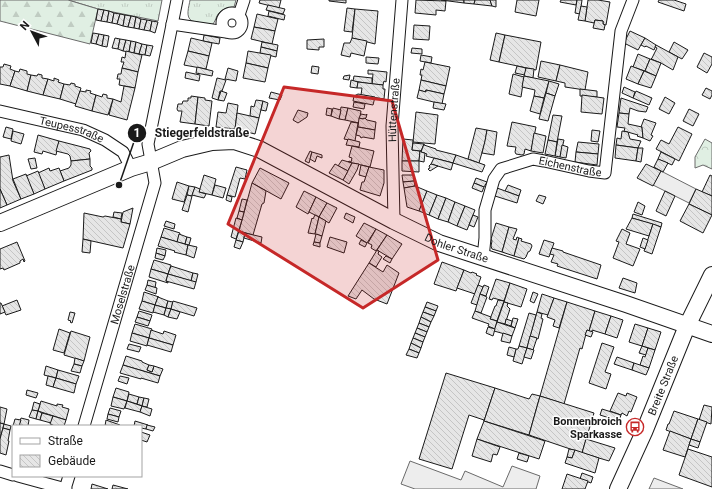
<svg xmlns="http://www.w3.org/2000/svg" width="712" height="489" viewBox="0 0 712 489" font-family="Roboto,sans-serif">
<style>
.grass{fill:url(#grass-tufts);stroke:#6a6a6a}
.forest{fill:url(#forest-firs);stroke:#6a6a6a}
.park{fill:url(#park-crowns);stroke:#6a6a6a}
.parking{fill:#ededed;stroke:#6a6a6a}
.building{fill:url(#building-back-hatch);stroke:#1a1a1a}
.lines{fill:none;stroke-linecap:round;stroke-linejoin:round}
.minor-casing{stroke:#1a1a1a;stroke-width:13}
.secondary-casing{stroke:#1a1a1a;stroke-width:18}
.minor{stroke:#fff;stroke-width:11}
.secondary{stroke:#fff;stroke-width:16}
.marked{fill:#c62828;fill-opacity:0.2;stroke:#c62828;stroke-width:3;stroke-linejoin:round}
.labels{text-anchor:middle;stroke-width:3;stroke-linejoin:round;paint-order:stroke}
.street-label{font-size:11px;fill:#1a1a1a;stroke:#fff}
.poi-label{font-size:11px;font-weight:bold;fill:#1a1a1a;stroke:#fff;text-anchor:end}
.leader{fill:none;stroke:#1a1a1a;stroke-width:1.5}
.callout-dot{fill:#1a1a1a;stroke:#fff;stroke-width:1.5}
.mark-label{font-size:12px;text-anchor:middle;font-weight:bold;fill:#fff}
.callout-label{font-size:12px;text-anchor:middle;font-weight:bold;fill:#1a1a1a;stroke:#fff;stroke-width:3;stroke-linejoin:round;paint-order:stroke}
</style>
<defs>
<pattern id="grass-tufts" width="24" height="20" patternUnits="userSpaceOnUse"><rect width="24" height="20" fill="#e0efe3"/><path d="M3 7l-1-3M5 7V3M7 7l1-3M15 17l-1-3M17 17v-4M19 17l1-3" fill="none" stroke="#c0ccc2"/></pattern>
<pattern id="forest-firs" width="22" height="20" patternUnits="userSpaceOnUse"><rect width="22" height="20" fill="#e0efe3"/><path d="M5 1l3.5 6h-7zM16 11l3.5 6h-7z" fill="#c0ccc2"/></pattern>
<pattern id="park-crowns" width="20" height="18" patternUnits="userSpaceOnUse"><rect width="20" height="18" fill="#e0efe3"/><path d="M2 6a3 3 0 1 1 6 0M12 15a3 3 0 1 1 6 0" fill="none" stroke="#c0ccc2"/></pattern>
<pattern id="building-back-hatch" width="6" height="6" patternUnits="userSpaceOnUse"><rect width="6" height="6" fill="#e6e6e6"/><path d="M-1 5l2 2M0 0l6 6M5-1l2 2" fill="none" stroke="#c5c5c5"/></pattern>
</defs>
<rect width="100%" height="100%" fill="#fff"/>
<g class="grass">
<path d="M68 0H162L158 21 98 9Z"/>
<path d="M190 0H236L234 7C227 7 220 10 217 16 215 20 215 22 212 25L192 21C185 17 189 7 190 0Z"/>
</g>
<path class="forest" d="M0 0H68L98 9 90 44 0 21Z"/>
<path class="park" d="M705 139 712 143V169L703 165 695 168V157Z"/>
<g class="parking">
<path d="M661 171 696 189 689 203 653 185Z"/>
<path d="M410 461 461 480 465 471 503 487 512 466 540 476 536 489H415L401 484Z"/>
<path d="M654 478 683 489H649Z"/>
</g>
<g class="building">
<path d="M260 0H281L279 8 259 3Z"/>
<path d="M329 0H346V3L329 1Z"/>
<path d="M416 0 446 1 445 11 436 10V15L415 13Z"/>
<path d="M441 0H464V3Z"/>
<path d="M464 0H475L474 4 464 3Z"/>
<path d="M475 0H490L492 6 474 4Z"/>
<path d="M490 0H496V7L492 6Z"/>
<path d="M517 0H539L536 16 515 12Z"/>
<path d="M561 0H577L576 5 560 2Z"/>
<path d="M577 0H582L580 14 575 13Z"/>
<path d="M588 0H598L610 2 606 25 603 24V21L595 20 594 23 585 21Z"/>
<path d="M659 0H674L686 4 684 11 658 2Z"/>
<path d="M268 5 285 9 283 14 266 10Z"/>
<path d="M581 6 587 7 585 21 578 20Z"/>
<path d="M347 8 355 9 352 32 344 31Z"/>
<path d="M98 9 104 10 101 21 96 20Z"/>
<path d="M355 9 378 11 375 44 352 38Z"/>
<path d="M104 10 109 11 107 22 101 21Z"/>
<path d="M109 11 114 13 112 23 107 22Z"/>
<path d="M269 11 285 15 284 20 268 16Z"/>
<path d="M114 13 120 14 117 24 112 23Z"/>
<path d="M120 14 125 15 123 26 117 24Z"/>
<path d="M257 14 278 19 275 31 254 27Z"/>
<path d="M125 15 131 16 128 27 123 26Z"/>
<path d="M131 16 136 17 134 28 128 27Z"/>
<path d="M136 17 141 19 139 29 134 28Z"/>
<path d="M141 19 147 20 144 30 139 29Z"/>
<path d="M147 20 152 21 150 31 144 30Z"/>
<path d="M595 20 603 21V24L605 25 604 30 593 28Z"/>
<path d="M152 21 158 22 155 33 150 31Z"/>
<path d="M414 25 430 26 429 40 413 39Z"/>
<path d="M254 27 275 31 272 44 251 39Z"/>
<path d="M630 31 645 38 638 50 624 43Z"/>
<path d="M93 33 99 34 96 44 91 43Z"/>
<path d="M496 33 505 35 499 62 490 60Z"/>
<path d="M99 34 104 35 102 46 96 44Z"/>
<path d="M104 35 109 36 107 47 102 46Z"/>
<path d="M204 35 220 38 219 44 203 41Z"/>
<path d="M505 35 541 42 536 70 499 62Z"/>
<path d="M115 38 120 39 118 49 112 48Z"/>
<path d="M191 38 212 43 209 56 188 51Z"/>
<path d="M352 38 367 41 364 56 351 53 350 57 341 55 344 43H350Z"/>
<path d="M645 38 656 45 654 50 646 46 645 47 641 45Z"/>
<path d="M120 39 126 40 123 51 118 49Z"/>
<path d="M324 39V47H319V50L307 49V40Z"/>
<path d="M126 40 131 41 129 52 123 51Z"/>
<path d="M131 41 136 42 134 53 129 52Z"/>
<path d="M136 42 142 44 139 54 134 53Z"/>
<path d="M262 42 278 45 277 51 261 47Z"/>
<path d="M674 42 688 50 682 59 669 52Z"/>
<path d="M142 44 147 45 145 55 139 54Z"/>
<path d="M147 45 153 46 150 56 145 55Z"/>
<path d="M656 45 678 57 673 70 661 63 651 59 652 58 657 48 655 47Z"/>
<path d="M261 47 277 51 276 57 260 53Z"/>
<path d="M412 48 422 49V54L411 53Z"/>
<path d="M126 51 142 55 138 72 122 68 124 62H121L122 57 125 58Z"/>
<path d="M188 51 209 56 206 69 184 65Z"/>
<path d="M248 51 271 55 268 68 246 63Z"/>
<path d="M704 53 712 57V64L707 73 697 67Z"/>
<path d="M638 54 650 59 645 71 633 67Z"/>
<path d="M421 55 432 57 431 63 420 61Z"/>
<path d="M366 57 379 58 378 64 366 63Z"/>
<path d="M650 59 661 63 656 76 645 71Z"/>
<path d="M541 61 560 65 556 81 538 77Z"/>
<path d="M425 62 450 67 446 86 421 80 422 75H420L421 69 423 70Z"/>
<path d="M246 63 268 68 265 82 243 78Z"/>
<path d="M4 64 11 66 10 69 15 71 10 86 0 84V67H3Z"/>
<path d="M560 65 588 72 585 90 565 87V83L556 81Z"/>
<path d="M312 66 319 67 318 74 311 73Z"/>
<path d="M517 66 526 68 525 75 515 73Z"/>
<path d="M631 66 644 71 638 84 626 79Z"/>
<path d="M197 67 213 71 212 76 196 73Z"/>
<path d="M122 68 138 72 135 88 119 85 120 79H117L118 74H121Z"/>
<path d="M228 68 238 71 236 81 225 79Z"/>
<path d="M526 68 534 69 533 78 524 76Z"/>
<path d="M20 69 27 71V74L31 75 27 91 10 86 15 71 19 72Z"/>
<path d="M368 70 387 72 386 82 384 81 383 85 372 84 373 74H368Z"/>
<path d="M644 71 656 76 651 88 638 84Z"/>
<path d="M186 72 200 75 199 81 185 78Z"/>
<path d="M38 74 42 75V78L48 79 43 95 27 91 31 75 37 76Z"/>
<path d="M513 74 524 77 521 97 509 94Z"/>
<path d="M350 75 349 80 343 79 344 76Z"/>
<path d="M354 76 372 78V84L353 81Z"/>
<path d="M524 76 549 81 544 98 534 96 535 90 522 87Z"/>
<path d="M54 78 59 80 58 82 64 84 60 99 43 95 48 79 54 81Z"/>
<path d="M217 78 226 80 222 91H220L218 100 212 98Z"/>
<path d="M351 80 358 82 357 88 350 87Z"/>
<path d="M421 80 446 86 444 94 426 90 425 92 419 90Z"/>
<path d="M549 81 559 84 555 96 546 93Z"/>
<path d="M358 82 383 85V89H385L384 99 361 95 362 88H357Z"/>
<path d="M71 83 75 84V86L81 88 76 104 60 99 64 84 70 85Z"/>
<path d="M124 86 135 88 127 120 109 115 113 99 121 102Z"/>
<path d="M624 87 635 92 633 98 622 93Z"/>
<path d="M706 88 712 91V95L710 99 702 95Z"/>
<path d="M580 89 597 91V97L580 96Z"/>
<path d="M86 90 91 91 90 93 96 95 92 111 75 106 80 91 86 92Z"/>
<path d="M419 90 426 92V90L444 94 442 104 417 98Z"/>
<path d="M221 91 227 93 224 101 218 100Z"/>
<path d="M636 91 652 98 649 105 633 98Z"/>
<path d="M271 92 282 95 280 100 269 98Z"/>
<path d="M546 93 555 96 548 121 539 119Z"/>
<path d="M103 94 107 95V98L113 99 108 115 92 111 96 95 102 97Z"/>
<path d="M358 94 375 97 373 105 353 101 354 96Z"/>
<path d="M582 95 604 98 602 114 581 112Z"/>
<path d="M191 96 198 97 195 124 180 122 182 111H178L177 109 178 104H182L183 101H188V98H191Z"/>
<path d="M534 96 544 98 540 114 530 111Z"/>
<path d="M198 97 205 98V100L212 101 209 126 195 124Z"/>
<path d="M665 97 675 103 669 114 659 109Z"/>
<path d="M621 98 648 107 646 112 638 111 630 108 629 114 619 113Z"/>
<path d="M256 100 263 101 259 118 250 116 251 106 254 107Z"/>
<path d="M263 101 268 103 266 111 261 110Z"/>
<path d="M354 102 365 104 364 109 353 107Z"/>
<path d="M434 102 446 104 444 110 433 108Z"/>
<path d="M228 103 238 105 235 129 216 127 218 112 226 113Z"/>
<path d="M341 107 348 108 345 120 339 119Z"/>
<path d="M327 108 332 109 331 116 326 115Z"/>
<path d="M333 108 341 110 339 119 331 116Z"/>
<path d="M348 108 361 111 359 123 345 120Z"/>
<path d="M689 109 699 114 693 126 683 121Z"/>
<path d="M298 110 308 113 307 117 298 123 293 120Z"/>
<path d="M416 112 438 115 435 144 413 142Z"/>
<path d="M237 113 259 118 255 134 235 129Z"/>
<path d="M619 113 629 114 628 124 642 127 643 138 637 136 638 135 624 131 625 128 617 127Z"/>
<path d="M361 114 366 115 367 114 366 118 363 119 359 118Z"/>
<path d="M553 115 562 116 557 142 548 140Z"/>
<path d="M359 118 363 119 365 118 367 120 376 122 375 130 358 127Z"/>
<path d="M644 119 656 123 651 135 653 136 650 141 643 138 642 127H641Z"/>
<path d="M351 122 358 123 355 141 344 139Z"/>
<path d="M512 122 536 127 531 151 525 149 524 154 522 155 516 154 515 152 516 147 507 146Z"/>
<path d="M6 127 13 129 11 139 3 137Z"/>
<path d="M358 127 375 130 374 139 363 137 361 138 360 136 356 135Z"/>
<path d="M678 127 692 134 679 161 656 149 661 140 669 144Z"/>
<path d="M476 128 487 130 485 142 479 163 468 159Z"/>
<path d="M487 130 497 132 494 155 482 153 485 141Z"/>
<path d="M592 130 600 131 598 142 591 141Z"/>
<path d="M13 131 24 134 21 144 11 141Z"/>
<path d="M622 131 628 132 630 139 641 141 638 148 616 145 617 138 621 139Z"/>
<path d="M534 133 546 136 543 153 531 151Z"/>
<path d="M38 135 59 141 56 155 43 151 42 154 34 152Z"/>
<path d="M348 139 360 142 359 147 346 145Z"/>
<path d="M403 139 413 140 412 150 420 151 419 161H402Z"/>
<path d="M558 139 564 140 560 157 555 156Z"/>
<path d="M548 140 557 142 555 156 545 154Z"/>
<path d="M59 141 90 149 91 151 89 153 90 159 71 161 70 156 68 154 56 151Z"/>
<path d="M578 142 599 144 598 154 576 152Z"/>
<path d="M413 143 424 144 421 151 412 150Z"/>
<path d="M424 144V145L436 149V150L456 155 453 163 426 156 427 154 421 152Z"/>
<path d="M562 145 568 147 566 158 560 157Z"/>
<path d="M616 145 638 148 636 161 615 158Z"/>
<path d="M352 146 374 151 370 167 348 162 349 161 351 162 352 158 349 157Z"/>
<path d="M638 148H643L641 162 636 161Z"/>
<path d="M310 151 312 152 309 163 305 161Z"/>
<path d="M420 151H421V152L425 153 424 162 419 161Z"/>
<path d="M312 152 322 155V158L317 156 315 162 310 159Z"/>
<path d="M576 152 598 154 597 165 575 162Z"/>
<path d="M661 152 675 159 672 165 658 159Z"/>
<path d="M9 155 13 181 21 199 7 205 0 189V157Z"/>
<path d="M456 155 485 165 482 172 453 163Z"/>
<path d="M35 158 37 168 31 169 28 159Z"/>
<path d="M434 158 453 163 451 170 431 164Z"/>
<path d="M90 159V166L92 168V170L64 181 60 171 69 168 71 165V161Z"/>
<path d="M658 159 668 163 663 172 654 167Z"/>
<path d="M342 160 352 163 348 171 338 166Z"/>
<path d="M402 161H419V172L402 171Z"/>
<path d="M352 163 359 164 357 170 349 184 343 180Z"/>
<path d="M335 164 348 171 343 180 329 173Z"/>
<path d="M431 164 438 166 430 171 428 169 430 168 429 166Z"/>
<path d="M646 164 661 171 653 186 637 178Z"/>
<path d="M361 165 369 167 366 177 359 175Z"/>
<path d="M236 167 247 170 245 179 240 178 235 197 227 195Z"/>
<path d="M369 167 384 170V183L380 196 360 190 362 182H364Z"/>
<path d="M49 168 50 171 59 168 64 181 45 189 38 173Z"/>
<path d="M260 168 289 183 281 199 252 183Z"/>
<path d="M38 171 45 189 34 194 26 176Z"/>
<path d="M26 174 34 194 21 199 13 179Z"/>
<path d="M204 175 216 179 212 195 199 192Z"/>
<path d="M402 175H414V181L403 182Z"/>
<path d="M710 175 712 176V196L702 192Z"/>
<path d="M476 178 487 182 484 187 474 183Z"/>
<path d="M414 181 415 186 404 188 403 182Z"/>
<path d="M177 182 189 186 184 202 172 199Z"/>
<path d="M252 183 266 191 264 203 262 204 253 235 239 231Z"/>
<path d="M474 183 484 187 482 192 472 188Z"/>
<path d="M215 185 226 188 223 198 212 195Z"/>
<path d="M508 185 521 190 519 196 505 191Z"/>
<path d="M189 186 195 187 192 196 187 195Z"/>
<path d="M415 186 427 191 419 211 407 207 404 188Z"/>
<path d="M195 187 200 189 199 192 206 194 204 198 192 195Z"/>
<path d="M497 188 519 196 517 203 495 196Z"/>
<path d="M0 189 7 205 0 208Z"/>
<path d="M696 189 712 196V215L689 204Z"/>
<path d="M304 191 316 197 308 214 296 207Z"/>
<path d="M427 191 437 195 429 215 419 211Z"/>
<path d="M665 191 675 196 666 216 656 211Z"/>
<path d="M187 195 192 196 188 212 182 210Z"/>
<path d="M227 195 232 197 231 202 226 200Z"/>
<path d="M437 195 446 198 438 219 429 215Z"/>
<path d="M539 195 546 197 543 204 536 201Z"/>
<path d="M316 197 327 203 319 217 309 212Z"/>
<path d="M446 198 455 202 448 222 438 219Z"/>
<path d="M242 199 247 200 244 212 239 211Z"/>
<path d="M455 202 465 206 457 226 448 222Z"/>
<path d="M638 202 645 206 642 215 634 212Z"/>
<path d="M327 203 337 208 329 223 319 217Z"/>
<path d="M689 204 712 215 703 233 680 221Z"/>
<path d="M465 206 475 210 467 230 457 226Z"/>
<path d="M133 208 130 224 121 222 123 212Z"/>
<path d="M239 211 244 212 242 220 237 218Z"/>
<path d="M114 212 122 213 121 219 113 217Z"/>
<path d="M84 213 103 217 105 216 121 219V222L130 224 123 248 83 239Z"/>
<path d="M346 213 355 217 353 223 344 218Z"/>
<path d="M633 214 662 223 661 227 632 218Z"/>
<path d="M315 215 319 217 315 234 308 233 312 218 313 219Z"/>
<path d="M473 215 478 217 474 227 469 225Z"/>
<path d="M319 217 326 221 322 236 315 234Z"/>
<path d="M236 218 242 220 236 239 231 237Z"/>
<path d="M632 218 653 224 649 236 626 229Z"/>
<path d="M166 221 175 224 174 229 164 226Z"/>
<path d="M364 223 376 229 367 243 356 236Z"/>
<path d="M496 223 509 227 502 252 492 249 491 246 492 241 491 239Z"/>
<path d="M653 224 661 227 652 254 644 251Z"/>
<path d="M509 227 517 229 513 239 516 240 517 237 519 238 514 256 502 252Z"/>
<path d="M164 228 180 233 177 242 161 237Z"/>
<path d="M376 229 387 235 376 251 371 248 372 245 368 243Z"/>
<path d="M622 229 630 233 626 244 640 249 633 266 613 258 619 242 616 241Z"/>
<path d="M239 231 245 233 243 242 236 240Z"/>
<path d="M245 233 262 237 261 243 244 238Z"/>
<path d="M179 234 187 237 185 244 177 242Z"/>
<path d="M316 234 322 236 320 243 314 242Z"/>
<path d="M387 235 402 244 392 259 377 250Z"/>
<path d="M161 237 188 245 186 255 174 252 175 251 158 246Z"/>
<path d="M187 237 191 238 189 245 185 244Z"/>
<path d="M330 237 347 242 344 253 327 247Z"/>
<path d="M519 238 522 239 521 241 531 244 532 246 530 251 528 252 526 257 524 259 514 256Z"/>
<path d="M643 238 648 240 645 249 640 247Z"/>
<path d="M83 239 91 241 90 253 82 252Z"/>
<path d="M236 240 243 242 240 249 234 247Z"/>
<path d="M361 240 367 243 365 247 359 244Z"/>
<path d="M544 240 554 243 549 257 539 254Z"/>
<path d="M17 242 25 261 24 262 23 259 20 261V263L4 270 3 268 0 269V249Z"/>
<path d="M314 242 320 243V247L313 245Z"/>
<path d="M188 245 197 247 194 258 186 255Z"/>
<path d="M157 248 166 250 165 256 156 253Z"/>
<path d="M552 248 563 251V252L601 265 597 279 557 266 558 264 551 262 554 255 550 254Z"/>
<path d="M377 250 379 251 378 254 382 257 376 267 369 263Z"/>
<path d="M156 253 165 256 163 260 155 258Z"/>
<path d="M386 256 392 259 390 263 383 259Z"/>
<path d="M154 260 171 265 168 274 151 269Z"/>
<path d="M442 262 464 270 456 291 434 284Z"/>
<path d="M369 263 383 272 387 265 399 273 387 304 374 299 362 290 356 299 348 296Z"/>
<path d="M171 266 193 273 191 281 168 274Z"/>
<path d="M151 269 168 274 166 281 168 282V283L149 277Z"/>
<path d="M464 270 471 273 472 272 477 274 476 275 481 277 475 294 457 288Z"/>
<path d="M193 273 198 274 196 282 191 281Z"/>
<path d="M168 274 196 282 194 289 166 281Z"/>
<path d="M623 278 637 283 635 293 619 288Z"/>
<path d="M496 279 510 283 504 301 493 298 492 300 489 299Z"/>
<path d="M148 280 156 282 155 288 147 285Z"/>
<path d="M510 283 527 289 521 307 504 302Z"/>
<path d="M147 285 157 288 156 294 145 290Z"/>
<path d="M478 285 483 287 477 305 471 303Z"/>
<path d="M484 285 489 287 486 296 480 294Z"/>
<path d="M144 292 159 297V298L158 297 155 305 142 301Z"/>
<path d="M533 292 538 294 534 303 530 301Z"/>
<path d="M480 294 487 297 481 313 475 311Z"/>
<path d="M542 294 554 298 548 315 537 312Z"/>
<path d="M158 297 168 301 166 308 155 305Z"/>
<path d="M554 298 567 302 559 328 553 326 555 320 547 317Z"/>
<path d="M17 300 21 310 6 315 2 306Z"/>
<path d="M498 300 504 301 497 321 490 319 495 306H496Z"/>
<path d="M142 301 155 305 153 313 139 309Z"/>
<path d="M168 301 173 302 171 309 166 308Z"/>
<path d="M173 301 197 308 194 316 171 309Z"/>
<path d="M427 302 438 306 436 311 425 307Z"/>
<path d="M504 302 508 303 507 306 510 309 505 324 497 322Z"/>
<path d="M567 302 595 311 589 331 587 330 582 349 580 348 564 404 540 396Z"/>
<path d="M0 303H1L5 312 0 314Z"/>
<path d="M155 305 166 308 164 315 153 312Z"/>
<path d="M425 307 436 311 434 316 423 312Z"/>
<path d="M166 308 171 309 168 317 164 315Z"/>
<path d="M171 309 180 312 177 319 168 317Z"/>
<path d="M139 311 152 315 150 321 137 317Z"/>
<path d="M475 311 491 317 490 319 497 321 495 329 488 326 489 324 472 318Z"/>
<path d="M595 311 611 316 605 334 592 330V332L589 331Z"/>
<path d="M70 312 75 313 72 323 70 322 71 321 68 320Z"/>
<path d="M423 312 434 316 431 322 421 317Z"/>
<path d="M537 312 542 314 541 318 543 319 538 339 530 336Z"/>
<path d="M529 313 536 315 527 348 519 346Z"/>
<path d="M611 316 623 320 617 338 605 334Z"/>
<path d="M137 317 150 321 148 326 135 322Z"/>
<path d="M421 317 431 322 429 327 419 323Z"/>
<path d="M513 318 518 319 515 328 511 326Z"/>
<path d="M506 319 512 321 511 326 505 324Z"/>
<path d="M497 322 515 328 512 336 494 331Z"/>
<path d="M419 323 429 327 427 332 417 328Z"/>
<path d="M135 324 152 329 149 338 132 333Z"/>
<path d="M635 324 648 328 642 346 629 342Z"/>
<path d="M488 327 495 329 493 336 486 333Z"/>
<path d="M417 328 427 332 425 337 415 333Z"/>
<path d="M648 328 661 332 655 350 642 346Z"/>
<path d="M59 329 70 333 64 353 53 350Z"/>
<path d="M151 330 163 334 164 331 176 335 173 345 149 338Z"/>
<path d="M587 330 593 332 591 337 585 335Z"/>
<path d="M71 331 90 337 84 361 64 355Z"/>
<path d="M132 333 149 338 147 346 130 341Z"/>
<path d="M415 333 425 337 423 342 413 338Z"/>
<path d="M503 333 512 336 510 343 501 341Z"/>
<path d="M530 336 537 338 533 350 527 348Z"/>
<path d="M149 338 173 345 171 352 147 345Z"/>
<path d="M413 338 423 342 421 348 411 343Z"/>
<path d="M411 343 421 348 419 353 409 349Z"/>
<path d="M602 343 614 347 605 372 611 374 606 389 589 383Z"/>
<path d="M129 344 141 347 139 352 127 349Z"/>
<path d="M519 346 527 348 522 364 513 361 516 349H518Z"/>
<path d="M642 346 648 348 646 355 639 353Z"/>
<path d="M509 347 516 349 514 357 507 355Z"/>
<path d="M527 348 534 350 531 359 524 357Z"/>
<path d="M648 348 655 350 649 368 640 365 643 356 645 357Z"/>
<path d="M409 349 419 353 417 358 406 355Z"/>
<path d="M126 356 142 361V362L149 365 147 370 152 372 154 366 163 369 160 376 123 365Z"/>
<path d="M617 357 634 363 632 370 614 364Z"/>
<path d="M75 358 84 361 82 366 74 364Z"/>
<path d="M634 363 649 368 646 375 632 370Z"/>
<path d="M74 364 82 366 80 373 71 371Z"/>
<path d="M123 365 160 376 158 383 141 378V379L120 373Z"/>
<path d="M149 365 154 366 152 372 147 370Z"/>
<path d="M46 366 58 370 56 378 44 375Z"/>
<path d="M58 370 79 376 76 384 56 378Z"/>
<path d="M446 373 495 388 484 421V420L469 415 452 469 419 459Z"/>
<path d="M48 376 56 378 53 387 46 385Z"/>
<path d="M120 376 129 378 127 384 118 381Z"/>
<path d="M56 378 76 384 74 393 53 387Z"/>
<path d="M116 388 129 392 127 401 113 397Z"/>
<path d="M495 388 529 399 532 394 540 396 529 435 484 421Z"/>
<path d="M27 390 38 393 36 398 26 395Z"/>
<path d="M618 393 626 396 627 393 637 397 631 412 629 411 627 416 622 413 621 415 610 411Z"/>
<path d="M129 394 139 397 137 404 127 401Z"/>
<path d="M540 396 594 413 582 453 529 435Z"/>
<path d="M113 397 127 401 124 409 111 406Z"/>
<path d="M139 397 144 398 142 406 137 404Z"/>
<path d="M144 398 149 399 147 407 142 406Z"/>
<path d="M41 401 57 406V404L63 405 62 407 69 409 66 420 38 411Z"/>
<path d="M127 401 142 406 140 412 125 408Z"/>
<path d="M34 402 40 404 38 411 32 410Z"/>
<path d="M704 405 712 407 711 424 699 420Z"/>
<path d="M142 406 152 409 150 416 140 412Z"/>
<path d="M0 407 7 409 4 424 0 423Z"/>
<path d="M110 408 121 411 119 417 108 414Z"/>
<path d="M602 409 621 415 619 421 600 415Z"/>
<path d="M32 410 38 411 36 419 29 417Z"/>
<path d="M38 411 42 413 40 420 36 419Z"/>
<path d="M674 411 698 419 691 439 666 430 668 424H669Z"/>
<path d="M42 413 53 416 51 423 40 420Z"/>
<path d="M108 414 119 417 118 422 107 419Z"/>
<path d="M53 416 66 420 64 426H55L50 424Z"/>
<path d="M21 418 29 420 28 426 19 425Z"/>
<path d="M15 419 21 420 19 426H13Z"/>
<path d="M698 419 707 422 700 442 691 439Z"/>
<path d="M106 420 120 425V426H105Z"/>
<path d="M135 421 148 425 146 429 141 428V426H134Z"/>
<path d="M484 421 545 441 539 459 477 439Z"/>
<path d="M0 423 4 424 0 439Z"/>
<path d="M4 424 11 426 10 430 3 428Z"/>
<path d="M147 425 155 427 153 431 146 429Z"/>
<path d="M3 428 10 430 8 441H9L6 455 0 453V439Z"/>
<path d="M670 431 691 439 685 457 663 450Z"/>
<path d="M141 432 150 435 147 442 141 440Z"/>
<path d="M477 439 500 447 497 455 493 454 491 462 472 456Z"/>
<path d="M586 439 615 448 609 461 582 453Z"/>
<path d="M691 439 700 442 698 448 689 445Z"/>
<path d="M569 449 575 450 572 458 567 457Z"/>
<path d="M688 449 712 457V487L679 475Z"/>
<path d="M575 450 599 458 595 473 565 463 567 457 572 458Z"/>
<path d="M519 453 529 456 527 462 517 459Z"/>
<path d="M582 473 593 477 591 483 580 479Z"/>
<path d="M567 474 588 481 585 489H562Z"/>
<path d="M92 484 108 489H91Z"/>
<path d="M113 485 128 489H112Z"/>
</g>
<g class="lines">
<defs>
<g id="minor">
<circle cx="232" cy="23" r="10"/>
<path d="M239 15 244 0"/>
<path d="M172 24 226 32"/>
<path id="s1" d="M0 111 83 130 105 140 123 152 131 168"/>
<path id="s2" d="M394 221 392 126 402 0"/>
<path id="s3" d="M483 258 485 238V210L494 179 501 169 533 159 544 161 589 171 605 173 621 31 633 0"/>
<path id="s4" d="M84 426 155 183 148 144 177 0"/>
<path d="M0 471 13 475"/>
<path d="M18 476 66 489"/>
<path d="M65 489 69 476"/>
</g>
<g id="secondary">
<path id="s5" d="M0 223 131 168 151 162 182 149 212 142 234 141 259 149 394 221 439 243 626 304 712 334"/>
<path id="s6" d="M618 489 644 432 687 326 712 275"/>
</g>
</defs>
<use href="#minor" class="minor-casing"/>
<use href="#secondary" class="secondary-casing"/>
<use href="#minor" class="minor"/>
<use href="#secondary" class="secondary"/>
</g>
<path class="marked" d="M284 87 392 101 438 260 363 308 228 224Z"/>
<defs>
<symbol id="bus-ring" viewBox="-11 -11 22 22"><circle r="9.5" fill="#fff" stroke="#c62828" stroke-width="1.5"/><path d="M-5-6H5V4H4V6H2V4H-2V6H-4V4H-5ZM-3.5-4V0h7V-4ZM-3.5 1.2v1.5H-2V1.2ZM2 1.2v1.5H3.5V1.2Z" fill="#c62828"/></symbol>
</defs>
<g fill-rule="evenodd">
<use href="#bus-ring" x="625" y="417" width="20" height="20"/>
</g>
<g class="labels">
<g class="street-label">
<text dy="4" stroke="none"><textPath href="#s2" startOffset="111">Hüttenstraße</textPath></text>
<text dy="4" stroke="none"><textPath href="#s1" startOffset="74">Teupesstraße</textPath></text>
<text dy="4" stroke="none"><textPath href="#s3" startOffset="164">Eichenstraße</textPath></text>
<text dy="4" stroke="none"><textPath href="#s5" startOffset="497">Dohler Straße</textPath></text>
<text dy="4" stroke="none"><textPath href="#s4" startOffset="137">Moselstraße</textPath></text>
<text dy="4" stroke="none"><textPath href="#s6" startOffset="113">Breite Straße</textPath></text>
</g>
<g class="poi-label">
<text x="622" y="425">Bonnenbroich<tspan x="622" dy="13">Sparkasse</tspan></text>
</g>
</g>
<path class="leader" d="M119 185L137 133"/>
<g class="callout-dot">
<circle cx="119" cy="185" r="4"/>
<circle cx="137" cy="133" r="10"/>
</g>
<g class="mark-label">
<text x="137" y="137">1</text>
</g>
<g class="callout-label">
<text x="202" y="137">Stiegerfeldstraße</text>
</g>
<rect x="12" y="425" width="130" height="52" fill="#ffffff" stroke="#a3a3a3"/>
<rect x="20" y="438" width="20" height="6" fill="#ffffff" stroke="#a3a3a3"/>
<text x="48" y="445" font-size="12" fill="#1a1a1a">Straße</text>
<rect x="20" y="455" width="20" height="12" fill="url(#building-back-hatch)" stroke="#a3a3a3"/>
<text x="48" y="465" font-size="12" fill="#1a1a1a">Gebäude</text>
<g transform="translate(32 32) rotate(311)" stroke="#ffffff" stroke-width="3" paint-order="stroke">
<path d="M0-3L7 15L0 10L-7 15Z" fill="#1a1a1a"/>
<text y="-6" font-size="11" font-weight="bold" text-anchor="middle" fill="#1a1a1a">N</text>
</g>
</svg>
